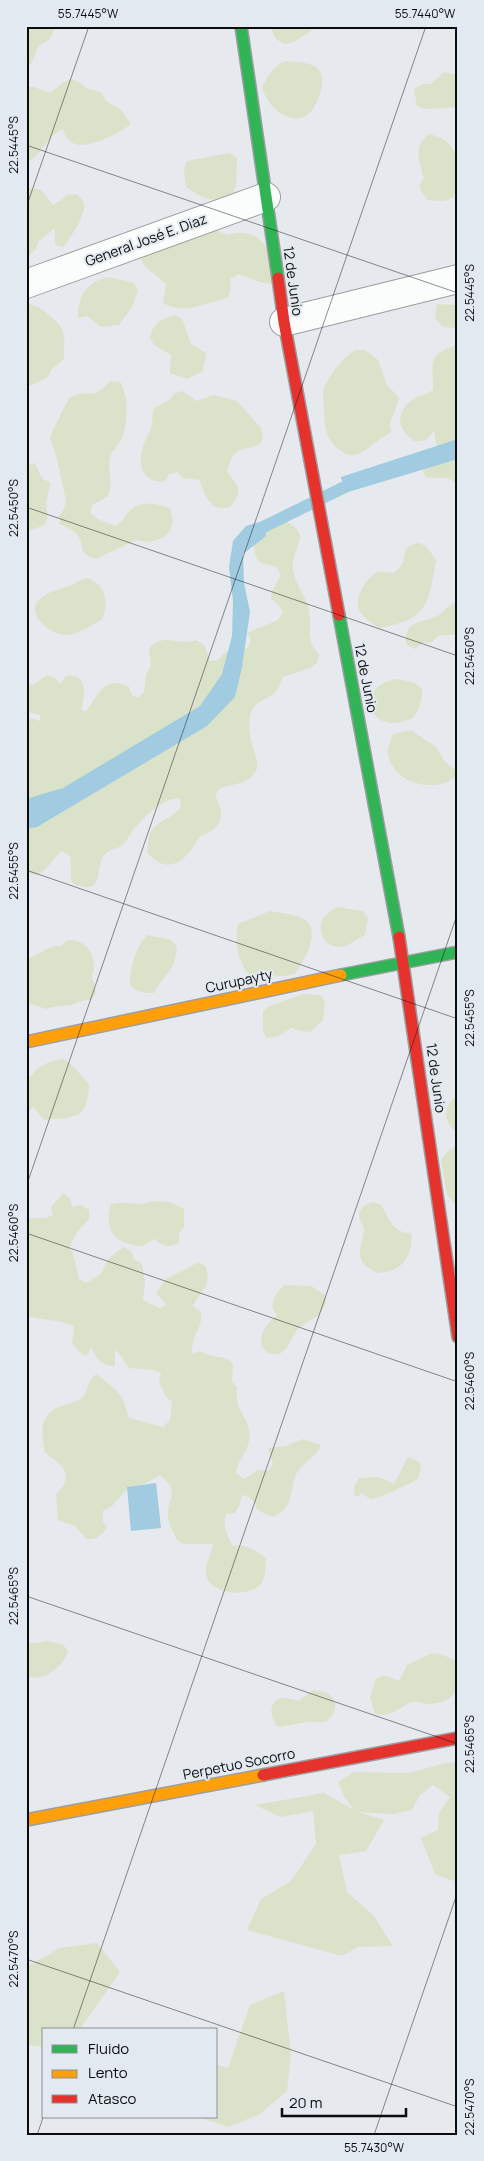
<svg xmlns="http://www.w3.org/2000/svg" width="484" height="2161" viewBox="0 0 484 2161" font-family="Manrope,sans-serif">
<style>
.green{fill:#dbe2ca}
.water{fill:#a0cbe0}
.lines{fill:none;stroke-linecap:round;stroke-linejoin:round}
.stream{stroke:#a0cbe0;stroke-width:12}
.street-casing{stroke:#9c9ea1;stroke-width:30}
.fast-casing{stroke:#9c9ea1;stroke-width:14}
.slow-casing{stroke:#9c9ea1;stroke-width:14}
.jam-casing{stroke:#9c9ea1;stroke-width:14}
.street{stroke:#fbfcfc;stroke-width:28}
.fast{stroke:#30b455;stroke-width:11}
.slow{stroke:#ff9f0a;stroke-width:11}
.jam{stroke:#e5322d;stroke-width:11}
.ticks{fill:none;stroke:#0a0c0e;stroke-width:1;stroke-opacity:0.45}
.labels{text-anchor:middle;stroke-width:4;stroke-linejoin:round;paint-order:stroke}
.street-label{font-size:14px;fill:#0a0c0e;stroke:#e3e9f0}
.neatline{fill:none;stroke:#0a0c0e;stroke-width:2}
.ticks-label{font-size:12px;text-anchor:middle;fill:#0a0c0e}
</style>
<rect width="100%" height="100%" fill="#e6e9ed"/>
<g class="green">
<path d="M26 26H56L50 39 38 47 31 64 26 65Z"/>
<path d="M270 26H312L311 31 294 42 284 44 276 39Z"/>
<path d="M286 61C295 62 308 62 316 67 330 76 317 112 304 117 284 124 266 103 262 87 269 75 273 66 286 61Z"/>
<path d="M444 72 458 75V107L425 109 417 106 414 89 423 84H431Z"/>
<path d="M72 79 80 83 86 88 102 93 106 101 121 110 131 124C119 133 85 152 71 142 66 139 65 133 63 129 47 135 42 156 26 163V87H34L50 93 64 82Z"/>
<path d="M429 134C461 140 464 172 453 198L444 201 427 200 419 186 424 178C419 161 413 146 429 134Z"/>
<path d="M229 153 237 158 236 186 233 193C211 204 206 200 186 187L184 170 187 161Z"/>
<path d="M32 188 41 190 53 205 68 195 77 194C81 198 85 202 84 208 84 217 69 240 63 247L55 245V228L39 241 36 249 30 255H26V189Z"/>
<path d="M210 228 228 235C243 229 262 235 268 252 271 261 270 274 272 284L263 283 238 274 230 279 231 288 228 297C209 303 182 315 163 303L166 284 146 267 141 260 154 247Z"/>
<path d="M108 277 134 283 138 291 132 307 119 325 101 327 87 316 78 318C77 297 87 282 108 277Z"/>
<path d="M26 303C39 307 40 307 50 316 68 330 64 338 64 359L51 370 47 378 27 387Z"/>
<path d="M437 304 458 305V328L443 327 435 318Z"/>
<path d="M175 315 182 319 191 344 206 353 203 371 187 379 170 373 171 355 154 345 150 337C154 322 161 319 175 315Z"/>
<path d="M458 345V486C446 473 441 481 426 477L422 469 437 448 434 430C429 439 425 442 414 441 396 428 395 411 415 398 420 395 427 394 433 390 434 363 425 354 458 345Z"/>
<path d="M355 350H365L378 360 387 385 399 398 389 426 392 432C378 437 367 454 352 455 347 455 342 452 339 449 324 438 325 425 324 408 324 403 323 397 323 392 327 377 343 358 355 350Z"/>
<path d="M111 381 120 382C129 396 128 422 122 438 118 446 109 453 109 462 109 474 113 484 108 496L92 505 90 513 98 519 115 526C122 522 123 520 127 514 138 500 154 503 169 508 181 532 158 547 136 540L96 559 88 556 82 550C82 534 74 531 60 524L59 516 64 509 66 500 56 455 50 439 53 430 69 398 78 394 97 393Z"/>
<path d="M182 391 197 401 213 395 237 401 261 428 263 437 260 444C239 453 236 444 227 470 236 487 246 488 230 507 209 512 206 496 199 480L182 478 178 472 169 474 165 481C147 484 137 469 142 451 143 443 148 436 151 429 153 423 152 415 153 409L169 400 174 394Z"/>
<path d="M35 463 42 479 50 482C50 489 48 493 47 500 45 510 50 515 45 525L28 531H26V466Z"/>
<path d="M283 519 296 528 300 536C299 547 291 559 293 570 295 584 306 596 309 610 312 627 305 641 319 654L317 663 310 668 283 677C281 681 279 687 276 691 270 699 256 700 252 710 248 718 249 732 251 740 254 756 266 771 245 781 237 785 227 785 219 789L215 796C217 800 221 807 221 812 222 825 211 833 200 836 188 858 169 879 147 852 148 847 148 841 149 836 154 820 174 820 181 806L179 798C160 799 141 820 130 834 128 837 127 841 124 844 117 850 109 848 104 855 94 869 106 898 72 883 70 873 72 866 70 856L62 851C50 859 43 884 26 871V727L31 718 40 721V715L26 711V684L33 685 47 675 55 678 60 684 66 676C89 673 85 696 81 710L86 711C99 695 104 674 129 687L132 695 139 698 144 692 146 674 151 666 149 649C164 631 178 647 196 640L204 645 210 661 218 660C225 651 230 649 240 653L248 647 251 640 247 633 278 620 283 612 278 604 271 599 272 591 281 575 277 567 259 562 255 554 252 537Z"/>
<path d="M418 543 426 546 436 560C428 605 429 619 379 628 372 623 362 618 359 609 355 597 366 577 378 572 382 571 389 573 393 573 396 571 401 568 402 564 408 552 401 547 418 543Z"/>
<path d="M86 578C105 583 110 603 102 619 93 625 78 634 67 635 53 636 26 616 38 601 46 591 59 590 69 586 75 584 79 580 86 578Z"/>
<path d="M458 602V634L438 636 432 642 422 643 415 649 406 644C404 621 419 623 435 617 444 614 445 605 458 602Z"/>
<path d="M397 679 415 683 422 689C422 701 420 708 413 718 408 720 400 723 394 723 367 724 357 686 397 679Z"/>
<path d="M411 730 436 747 445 762 458 772V775C454 778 449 782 445 783 421 790 391 779 388 752 388 747 391 739 393 734Z"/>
<path d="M337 907 363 911 368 918 365 935C357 939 347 948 337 947 323 946 316 927 324 917 328 913 332 910 337 907Z"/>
<path d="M270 911C280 913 297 914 305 920 322 932 303 962 295 974L286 976 249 975C238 962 234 941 238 924Z"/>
<path d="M147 935 171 940 177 947C176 970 163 975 154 993 144 993 138 993 130 985 130 968 135 948 147 935Z"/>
<path d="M67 940C85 939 94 952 94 969 94 970 92 977 92 977 93 983 96 987 96 993L91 1000C83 1000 81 1001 75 1004 65 1007 55 1005 46 1009L26 1002V960L53 946H61Z"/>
<path d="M303 994 320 995 325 1002 323 1020 310 1032 300 1031 292 1028 276 1037 266 1038 263 1029V1011L270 1006Z"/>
<path d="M63 1059C74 1064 80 1075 89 1084 88 1121 75 1117 44 1120L34 1107 28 1112 26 1116V1076H31C38 1065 50 1061 63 1059Z"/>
<path d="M456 1096H458V1134C444 1122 441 1111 456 1096Z"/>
<path d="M458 1144V1207L447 1195 441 1160 447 1152Z"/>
<path d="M63 1193 70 1198 72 1207 81 1205 89 1210V1219L77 1232 69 1248 73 1253 79 1279 86 1283 101 1274 108 1259 123 1247 131 1251 134 1259 142 1264 145 1282 143 1300 159 1308 167 1305 156 1293 166 1279 199 1262 206 1267C212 1288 201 1289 193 1306L201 1312C204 1327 190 1337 192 1354L200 1351C213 1359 222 1354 233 1363L232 1381 237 1388C237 1394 236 1401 239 1407 245 1421 251 1424 249 1440 248 1453 237 1460 236 1473L244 1479 258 1470 268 1471 273 1464 268 1448 286 1446 303 1439 321 1445C316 1458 305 1460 298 1471 288 1485 297 1507 273 1517L257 1510C255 1500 252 1497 242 1495L239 1506 235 1513 226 1514C222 1525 227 1536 233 1546 248 1544 255 1550 266 1558 265 1567 266 1579 260 1585 247 1597 215 1595 207 1578 202 1566 212 1556 213 1544H184L177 1540C174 1533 167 1521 168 1514 169 1494 180 1493 160 1475L145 1484 129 1487 111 1507 103 1511V1521L107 1528C100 1537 96 1540 86 1539L75 1526 58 1520 56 1494C76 1475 63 1465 45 1453 41 1428 38 1413 67 1404 72 1403 80 1401 84 1396 90 1386 86 1381 97 1374 117 1393 121 1388 129 1418L163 1427 170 1420 172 1402 166 1397 159 1382 161 1373 153 1370 129 1368 115 1348V1366C100 1366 97 1358 91 1347L88 1354 84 1356 72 1344 74 1327C59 1318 42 1321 26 1316V1218H45L53 1215 51 1207Z"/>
<path d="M152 1201 169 1202 184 1209V1227L179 1233V1243C168 1248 163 1247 155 1239 150 1240 146 1245 141 1246 138 1246 132 1245 129 1244 110 1239 105 1222 111 1204 126 1200 139 1208 152 1201Z"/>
<path d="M373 1202 381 1205C389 1218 393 1234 411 1233 413 1247 408 1264 393 1270 389 1272 382 1272 377 1273 351 1259 362 1251 364 1228L360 1220 359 1212 365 1205Z"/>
<path d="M285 1285 311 1286 326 1296C326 1301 326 1306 322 1311 316 1319 304 1322 297 1330 291 1338 289 1351 278 1354 275 1355 270 1354 267 1352 253 1341 267 1323 277 1315L272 1307C274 1297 277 1291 285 1285Z"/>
<path d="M408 1457 418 1461 421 1465 419 1477 416 1480C412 1483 376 1499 373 1499 369 1499 366 1496 362 1493L359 1496H355L354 1487 359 1478 378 1477 394 1484Z"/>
<path d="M46 1641 62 1644 68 1651C63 1668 44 1681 26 1677V1643H38Z"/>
<path d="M432 1653 440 1654 458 1661C458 1669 460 1682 457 1689 450 1704 428 1707 415 1701 400 1706 392 1718 375 1714L370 1697 376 1679 384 1675 399 1681 407 1665Z"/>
<path d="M313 1690C317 1691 324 1691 328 1694 340 1701 336 1717 324 1722 317 1724 311 1720 305 1722 294 1724 289 1726 278 1727 271 1719 266 1701 283 1698 287 1698 294 1700 299 1701Z"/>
<path d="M458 1762V1877L453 1881 435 1874 421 1838 438 1830 439 1812 450 1797 433 1785 420 1795 412 1810 393 1814 358 1812 384 1820 366 1851 339 1855 347 1892 373 1915 393 1946 358 1947 342 1956 247 1930 261 1899 291 1881 316 1844 313 1811 280 1817 255 1805 324 1793 354 1810 344 1796 338 1782 354 1772 409 1773 446 1763Z"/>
<path d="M97 1943 120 1972 79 2030H44V2047L26 2045V1969L28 1966 60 1948Z"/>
<path d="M284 1991 291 2055 287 2091 260 2114 228 2127 199 2117H216V2065L228 2068 250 2005Z"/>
</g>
<g class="water">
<path d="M458 439V459L345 493 341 477Z"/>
<path d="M263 521 266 536 243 554 244 583 250 612 242 667 235 697 207 726 37 827 26 829V799L63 788 200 706 222 674 232 636 233 601 229 567 233 541 246 526Z"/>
<path d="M156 1483 161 1528 131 1531 127 1487Z"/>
</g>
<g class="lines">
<path class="stream" d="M249 534 359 480"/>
<defs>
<g id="street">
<path d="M26 284 266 197"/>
<path d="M284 322 458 279"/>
</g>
<g id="fast">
<path d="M241 26 278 278"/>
<path d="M339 615 399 937"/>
<path d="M341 975 458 952"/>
</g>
<g id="slow">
<path d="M26 1042 341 975"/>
<path d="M26 1820 263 1775"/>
</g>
<g id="jam">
<path d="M278 278 284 322 339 615"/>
<path d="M399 937 458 1337"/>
<path d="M263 1775 458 1738"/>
</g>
</defs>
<use href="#street" class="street-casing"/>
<use href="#fast" class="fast-casing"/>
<use href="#slow" class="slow-casing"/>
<use href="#jam" class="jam-casing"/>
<use href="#street" class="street"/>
<use href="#fast" class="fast"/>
<use href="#slow" class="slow"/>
<use href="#jam" class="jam"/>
</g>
<path class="ticks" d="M26 145 458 293M26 208 89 26M26 507 458 656M26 870 458 1019M26 1187 426 26M26 1233 458 1382M26 1596 458 1744M26 1959 458 2107M73 2030 458 912M37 2135 44 2115M374 2135 458 1891"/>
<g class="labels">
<g class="street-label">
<text transform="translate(146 240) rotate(-20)" y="5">General José E. Diaz</text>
<text transform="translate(293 281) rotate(82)" y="5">12 de Junio</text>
<text transform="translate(366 678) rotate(79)" y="5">12 de Junio</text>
<text transform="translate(239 981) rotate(-12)" y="5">Curupayty</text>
<text transform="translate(436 1078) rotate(82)" y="5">12 de Junio</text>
<text transform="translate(239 1764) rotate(-11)" y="5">Perpetuo Socorro</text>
</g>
</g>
<rect width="484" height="2161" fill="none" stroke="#e3e9f0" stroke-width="55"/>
<rect x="42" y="2028" width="175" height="90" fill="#e3e9f0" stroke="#8c9196"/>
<rect x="52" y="2045" width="25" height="8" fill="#30b455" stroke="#8c9196"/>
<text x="88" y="2054" font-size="15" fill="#0a0c0e">Fluido</text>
<rect x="52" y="2070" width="25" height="8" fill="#ff9f0a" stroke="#8c9196"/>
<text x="88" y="2078" font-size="15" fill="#0a0c0e">Lento</text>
<rect x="52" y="2095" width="25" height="8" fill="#e5322d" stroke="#8c9196"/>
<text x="88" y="2104" font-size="15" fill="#0a0c0e">Atasco</text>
<path d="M282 2108v8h124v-8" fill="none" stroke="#0a0c0e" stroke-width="2.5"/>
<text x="289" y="2108" font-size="15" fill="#0a0c0e" stroke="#e3e9f0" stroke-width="4" paint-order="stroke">20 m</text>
<rect x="28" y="28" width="428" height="2106" class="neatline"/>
<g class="ticks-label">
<text x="88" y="18">55.7445°W</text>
<text x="425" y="18">55.7440°W</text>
<text transform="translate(14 145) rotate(-90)" y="4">22.5445°S</text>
<text transform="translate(470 293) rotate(-90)" y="4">22.5445°S</text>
<text transform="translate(14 508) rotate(-90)" y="4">22.5450°S</text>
<text transform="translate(470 656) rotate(-90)" y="4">22.5450°S</text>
<text transform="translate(14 871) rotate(-90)" y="4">22.5455°S</text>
<text transform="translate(470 1018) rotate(-90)" y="4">22.5455°S</text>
<text transform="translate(14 1233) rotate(-90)" y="4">22.5460°S</text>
<text transform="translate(470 1381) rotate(-90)" y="4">22.5460°S</text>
<text transform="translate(14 1596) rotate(-90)" y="4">22.5465°S</text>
<text transform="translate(470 1744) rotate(-90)" y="4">22.5465°S</text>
<text transform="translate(14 1959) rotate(-90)" y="4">22.5470°S</text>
<text transform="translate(470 2107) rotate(-90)" y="4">22.5470°S</text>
<text x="374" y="2152">55.7430°W</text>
</g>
</svg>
